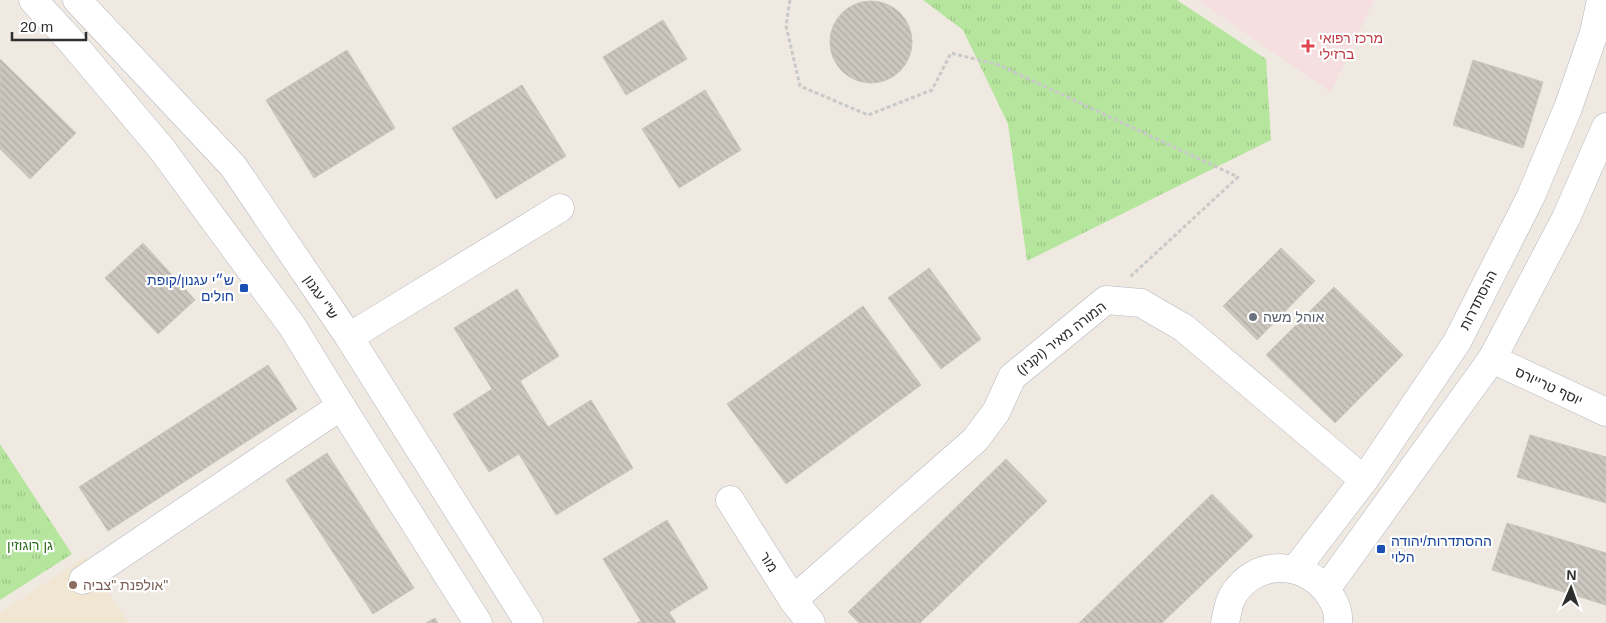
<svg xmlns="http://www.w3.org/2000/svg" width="1606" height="623" viewBox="0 0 1606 623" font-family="Arial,'Noto Sans Hebrew',sans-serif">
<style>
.education{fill:#f0e6d1}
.medical{fill:#f5dfe0}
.park{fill:url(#park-tufts)}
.building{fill:url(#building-back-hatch);stroke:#cbc5ba}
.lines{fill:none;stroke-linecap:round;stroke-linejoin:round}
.minor-casing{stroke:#b4b7c1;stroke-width:29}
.path{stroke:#c9c9c9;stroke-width:3;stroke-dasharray:4 2.5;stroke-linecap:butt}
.minor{stroke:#fff;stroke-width:28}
.health-dot{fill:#e0444e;stroke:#fff;stroke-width:2}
.transit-dot{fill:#1a4fb4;stroke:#fff;stroke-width:2}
.worship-dot{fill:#6b7280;stroke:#fff;stroke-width:2}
.education-dot{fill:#8d6e63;stroke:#fff;stroke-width:2}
.labels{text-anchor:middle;stroke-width:4.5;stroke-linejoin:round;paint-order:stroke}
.health-label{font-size:14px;fill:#be3a42;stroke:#fff;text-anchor:start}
.transit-label{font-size:14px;fill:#164399;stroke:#fff;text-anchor:end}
.street-label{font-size:14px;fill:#2e2e2e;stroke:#fff}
.worship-label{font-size:14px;fill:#5b616d;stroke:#fff;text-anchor:start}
.park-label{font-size:14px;fill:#2c6e1b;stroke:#fff}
.education-label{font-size:14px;fill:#785e54;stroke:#fff;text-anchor:start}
</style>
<defs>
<pattern id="park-tufts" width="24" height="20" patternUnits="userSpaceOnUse" patternTransform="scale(1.25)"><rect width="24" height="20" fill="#b6e59e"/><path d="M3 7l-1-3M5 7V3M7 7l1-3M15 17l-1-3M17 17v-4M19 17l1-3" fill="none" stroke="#9dc588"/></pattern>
<pattern id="building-back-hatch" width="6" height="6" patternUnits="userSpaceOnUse" patternTransform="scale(1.25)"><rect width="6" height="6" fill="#cbc7bf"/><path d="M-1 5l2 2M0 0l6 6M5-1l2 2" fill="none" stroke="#afaba4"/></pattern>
</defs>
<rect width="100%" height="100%" fill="#efe9e1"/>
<path class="education" d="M85 557 128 623H0V613Z"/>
<path class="medical" d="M1197 0H1374L1331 92Z"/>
<g class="park">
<path d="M923 0H1177L1266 59 1271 140 1027 261 1008 124 963 30Z"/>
<path d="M0 444 72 554 0 600Z"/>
</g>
<g class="building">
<circle cx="871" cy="42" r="41"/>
<path d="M663 20 687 59 626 95 603 57Z"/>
<path d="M347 50 395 128 314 178 266 100Z"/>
<path d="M0 59 76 133 30 179 0 149Z"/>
<path d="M1473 60 1543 82 1523 148 1453 125Z"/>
<path d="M522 85 566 156 496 199 452 128Z"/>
<path d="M705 90 741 150 679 188 642 129Z"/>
<path d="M143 243 195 300 158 334 105 278Z"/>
<path d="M1281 248 1315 281 1257 340 1223 306Z"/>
<path d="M929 268 981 339 941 369 888 298Z"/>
<path d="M1334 287 1403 355 1335 423 1266 355Z"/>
<path d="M517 289 559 356 520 381 548 427 591 400 633 468 556 515 519 454 489 472 453 414 492 389 454 328Z"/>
<path d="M863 306 921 385 786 484 727 404Z"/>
<path d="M268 365 297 409 108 531 79 487Z"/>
<path d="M1530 435 1606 457V503L1517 477Z"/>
<path d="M327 453 414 588 373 614 286 480Z"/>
<path d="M1006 459 1047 501 920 623H859L848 612Z"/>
<path d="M1212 494 1253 536 1162 623H1079Z"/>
<path d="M667 520 708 588 669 612 676 623H637L641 621 603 559Z"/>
<path d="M1507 523 1606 553V605L1492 570Z"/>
<path d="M435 618 438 623H426Z"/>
</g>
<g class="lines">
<defs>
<g id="minor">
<path d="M33 0 69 39 161 148 292 326 341 406 478 623"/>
<path d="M77 0 233 166 349 337 529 623"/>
<path d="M349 337 560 208"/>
<path d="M1492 359 1606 412"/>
<path d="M730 500 793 600 811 623"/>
<path d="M1295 570 1364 480 1457 342 1531 196 1568 108 1594 33 1601 0"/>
<path d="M83 580 341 406"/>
<path d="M1326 589 1492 359 1566 218 1606 127"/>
<path d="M793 600 975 440 996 412 1012 377 1106 300 1141 303 1184 328 1364 480"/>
<path d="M1225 623C1227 614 1228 605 1232 597 1254 557 1309 560 1331 597 1336 605 1339 614 1338 623"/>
</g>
</defs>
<use href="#minor" class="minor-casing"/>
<path class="path" d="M790 0 786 26 800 86 868 115 932 90 951 53 999 65 1238 177 1130 277"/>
<use href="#minor" class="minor"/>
</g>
<path class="health-dot" d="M1305.5 38.5h5v5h5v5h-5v5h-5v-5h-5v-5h5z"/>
<g class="transit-dot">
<rect x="239" y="283" width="10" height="10" rx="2.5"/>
<rect x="1376" y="544" width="10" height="10" rx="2.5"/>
</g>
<circle class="worship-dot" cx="1253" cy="317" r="5"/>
<circle class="education-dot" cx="73" cy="585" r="5"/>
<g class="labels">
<g class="health-label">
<text x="1319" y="43">מרכז רפואי<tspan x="1319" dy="16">ברזילי</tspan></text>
</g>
<g class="transit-label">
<text x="234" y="285">ש״י עגנון/קופת<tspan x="234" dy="16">חולים</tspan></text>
<text x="1391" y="546" text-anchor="start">ההסתדרות/יהודה<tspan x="1391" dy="16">הלוי</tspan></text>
</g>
<g class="street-label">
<text transform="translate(321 297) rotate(56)" y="5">ש"י עגנון</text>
<text transform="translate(1478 300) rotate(-63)" y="5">ההסתדרות</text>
<text transform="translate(1061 338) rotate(-38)" y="5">המורה מאיר (וקנין)</text>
<text transform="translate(1549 386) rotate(25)" y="5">יוסף טרייורס</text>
<text transform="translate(769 562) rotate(58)" y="5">מור</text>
</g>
<g class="worship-label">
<text x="1263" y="322">אוהל משה</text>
</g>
<g class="park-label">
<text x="30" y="550">גן רוגוזין</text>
</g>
<g class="education-label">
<text x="83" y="590">אולפנת "צביה"</text>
</g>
</g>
<g transform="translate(1571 588) rotate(2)" stroke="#ffffff" stroke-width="4" paint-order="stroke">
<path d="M0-4L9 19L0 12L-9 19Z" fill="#2e2e2e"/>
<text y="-8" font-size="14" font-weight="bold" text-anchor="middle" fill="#2e2e2e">N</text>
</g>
<path d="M12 32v8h74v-8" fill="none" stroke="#2e2e2e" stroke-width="2.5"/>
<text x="20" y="32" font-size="15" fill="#2e2e2e" stroke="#ffffff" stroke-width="4" paint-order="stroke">20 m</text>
</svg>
